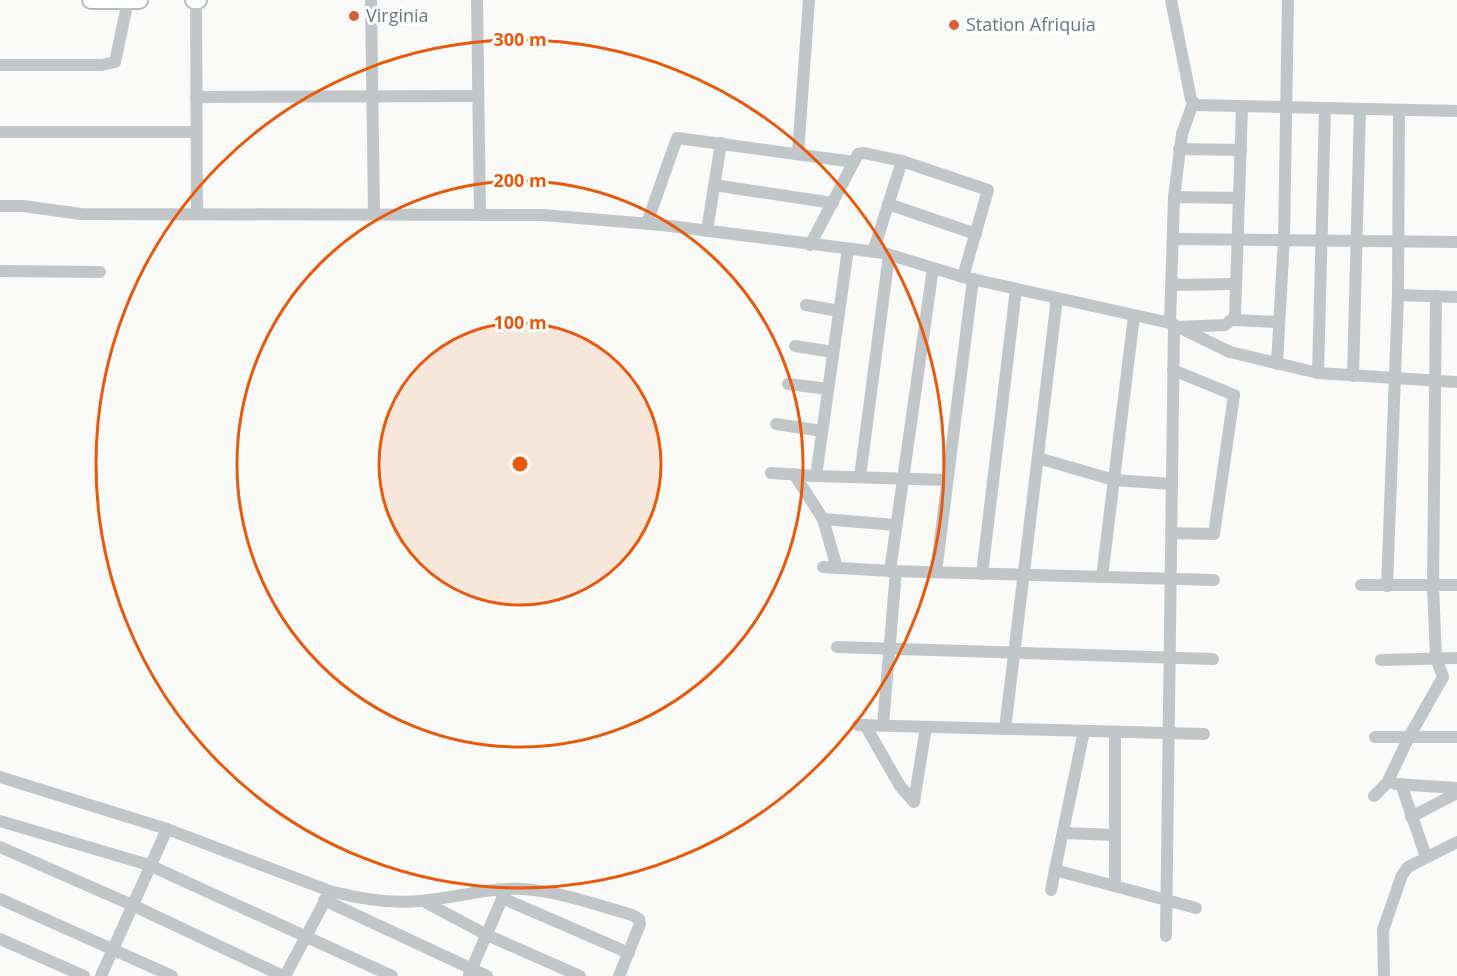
<svg xmlns="http://www.w3.org/2000/svg" width="1457" height="976" viewBox="0 0 1457 976" font-family="'Open Sans',sans-serif">
<style>
.lines{fill:none;stroke-linecap:round;stroke-linejoin:round}
.highway-casing{stroke:#b5b9bc;stroke-width:20}
.minor{stroke:#c1c6c9;stroke-width:12}
.highway{stroke:#fff;stroke-width:16}
.ring{fill:none;stroke:#e8590c;stroke-width:3}
.poi-dot{fill:#d85d3a;stroke:#fff;stroke-width:2}
.labels{text-anchor:middle;stroke-width:6;stroke-linejoin:round;paint-order:stroke}
.poi-label{font-size:18px;fill:#667681;stroke:#fff;text-anchor:start}
.centre{fill:#e8590c;stroke:#fff;stroke-width:3}
.ring-label{font-size:18px;text-anchor:middle;font-weight:bold;fill:#e8590c;stroke:#fff;stroke-width:6;stroke-linejoin:round;paint-order:stroke}
</style>
<rect width="100%" height="100%" fill="#fafaf8"/>
<g class="lines">
<defs>
<g id="highway">
<path d="M91 0H139"/>
<path d="M194 0H198"/>
</g>
</defs>
<use href="#highway" class="highway-casing"/>
<g class="minor">
<path d="M196 0 197 213"/>
<path d="M371 0 374 214"/>
<path d="M477 0 480 214"/>
<path d="M1171 0 1191 99 1196 105 1457 111"/>
<path d="M0 65H101L115 62 128 1"/>
<path d="M196 97 478 96"/>
<path d="M0 132H196"/>
<path d="M1179 149 1241 150"/>
<path d="M798 153 809 0"/>
<path d="M714 185 833 203"/>
<path d="M1174 197 1182 134 1193 103"/>
<path d="M888 204 976 234"/>
<path d="M0 206H23L81 214 543 215 662 225 884 253 963 277 1170 323 1230 352 1318 373 1457 382"/>
<path d="M647 223 677 138 854 162"/>
<path d="M707 231 721 143"/>
<path d="M1173 239 1457 242"/>
<path d="M810 245 858 154 864 153 902 161 988 190 963 277"/>
<path d="M873 252 902 161"/>
<path d="M933 268 890 571 1214 580"/>
<path d="M0 271 100 272"/>
<path d="M1171 285 1236 284"/>
<path d="M1398 295 1457 297"/>
<path d="M806 305 839 311"/>
<path d="M1233 320 1279 322"/>
<path d="M1170 323 1174 197 1239 198"/>
<path d="M1178 327 1225 325 1235 317 1242 107"/>
<path d="M795 346 833 352"/>
<path d="M1277 364 1284 238 1288 0"/>
<path d="M1318 373 1325 108"/>
<path d="M1353 376 1360 109"/>
<path d="M788 384 828 389"/>
<path d="M776 424 822 431"/>
<path d="M1038 458 1114 480 1172 484"/>
<path d="M771 473 816 476 848 249"/>
<path d="M794 474 823 519 837 568"/>
<path d="M816 476 947 480"/>
<path d="M860 477 889 255"/>
<path d="M823 519 896 525"/>
<path d="M1171 533 1214 534 1234 395 1173 370"/>
<path d="M823 567 890 571"/>
<path d="M936 572 973 279"/>
<path d="M982 574 1016 289"/>
<path d="M1102 577 1134 316"/>
<path d="M1361 585H1457"/>
<path d="M1387 586 1398 295 1399 110"/>
<path d="M837 647 1213 659"/>
<path d="M1381 660 1457 658"/>
<path d="M858 725 1204 734"/>
<path d="M865 725 900 786 914 802 926 727"/>
<path d="M883 725 896 571"/>
<path d="M1005 729 1057 298"/>
<path d="M1115 732V886"/>
<path d="M1375 737H1457"/>
<path d="M0 777 167 829 330 891C360 899 389 904 420 901 449 899 478 890 507 889 549 887 592 904 632 915L639 919 640 924 619 976"/>
<path d="M1395 784 1457 788"/>
<path d="M1401 784 1426 857"/>
<path d="M1374 796 1387 783 1409 737 1443 677 1436 658 1433 586 1436 296"/>
<path d="M1411 817 1457 793"/>
<path d="M0 821 149 865 392 976"/>
<path d="M1063 833 1115 835"/>
<path d="M0 847 132 905 283 976"/>
<path d="M1055 870 1084 731"/>
<path d="M1051 890 1055 870 1196 908"/>
<path d="M502 898 629 953"/>
<path d="M0 899 172 976"/>
<path d="M324 900 487 976"/>
<path d="M423 901 487 935 580 976"/>
<path d="M1166 936 1174 325"/>
<path d="M0 939 84 976"/>
<path d="M469 975 505 892"/>
<path d="M101 976 167 829"/>
<path d="M285 976 328 895"/>
<path d="M1384 976 1383 930 1402 875 1408 867 1457 842"/>
</g>
<use href="#highway" class="highway"/>
</g>
<circle cx="520" cy="464" r="141" fill="#e8590c" fill-opacity=".12"/>
<g class="ring">
<circle cx="520" cy="464" r="141"/>
<circle cx="520" cy="464" r="283"/>
<circle cx="520" cy="464" r="424"/>
</g>
<g class="poi-dot">
<circle cx="354" cy="16" r="6"/>
<circle cx="954" cy="25" r="6"/>
</g>
<g class="labels">
<g class="poi-label">
<text x="366" y="22">Virginia</text>
<text x="966" y="31">Station Afriquia</text>
</g>
</g>
<circle cx="520" cy="464" r="9" class="centre"/>
<g class="ring-label">
<text x="520" y="46">300 m</text>
<text x="520" y="187">200 m</text>
<text x="520" y="329">100 m</text>
</g>
</svg>
